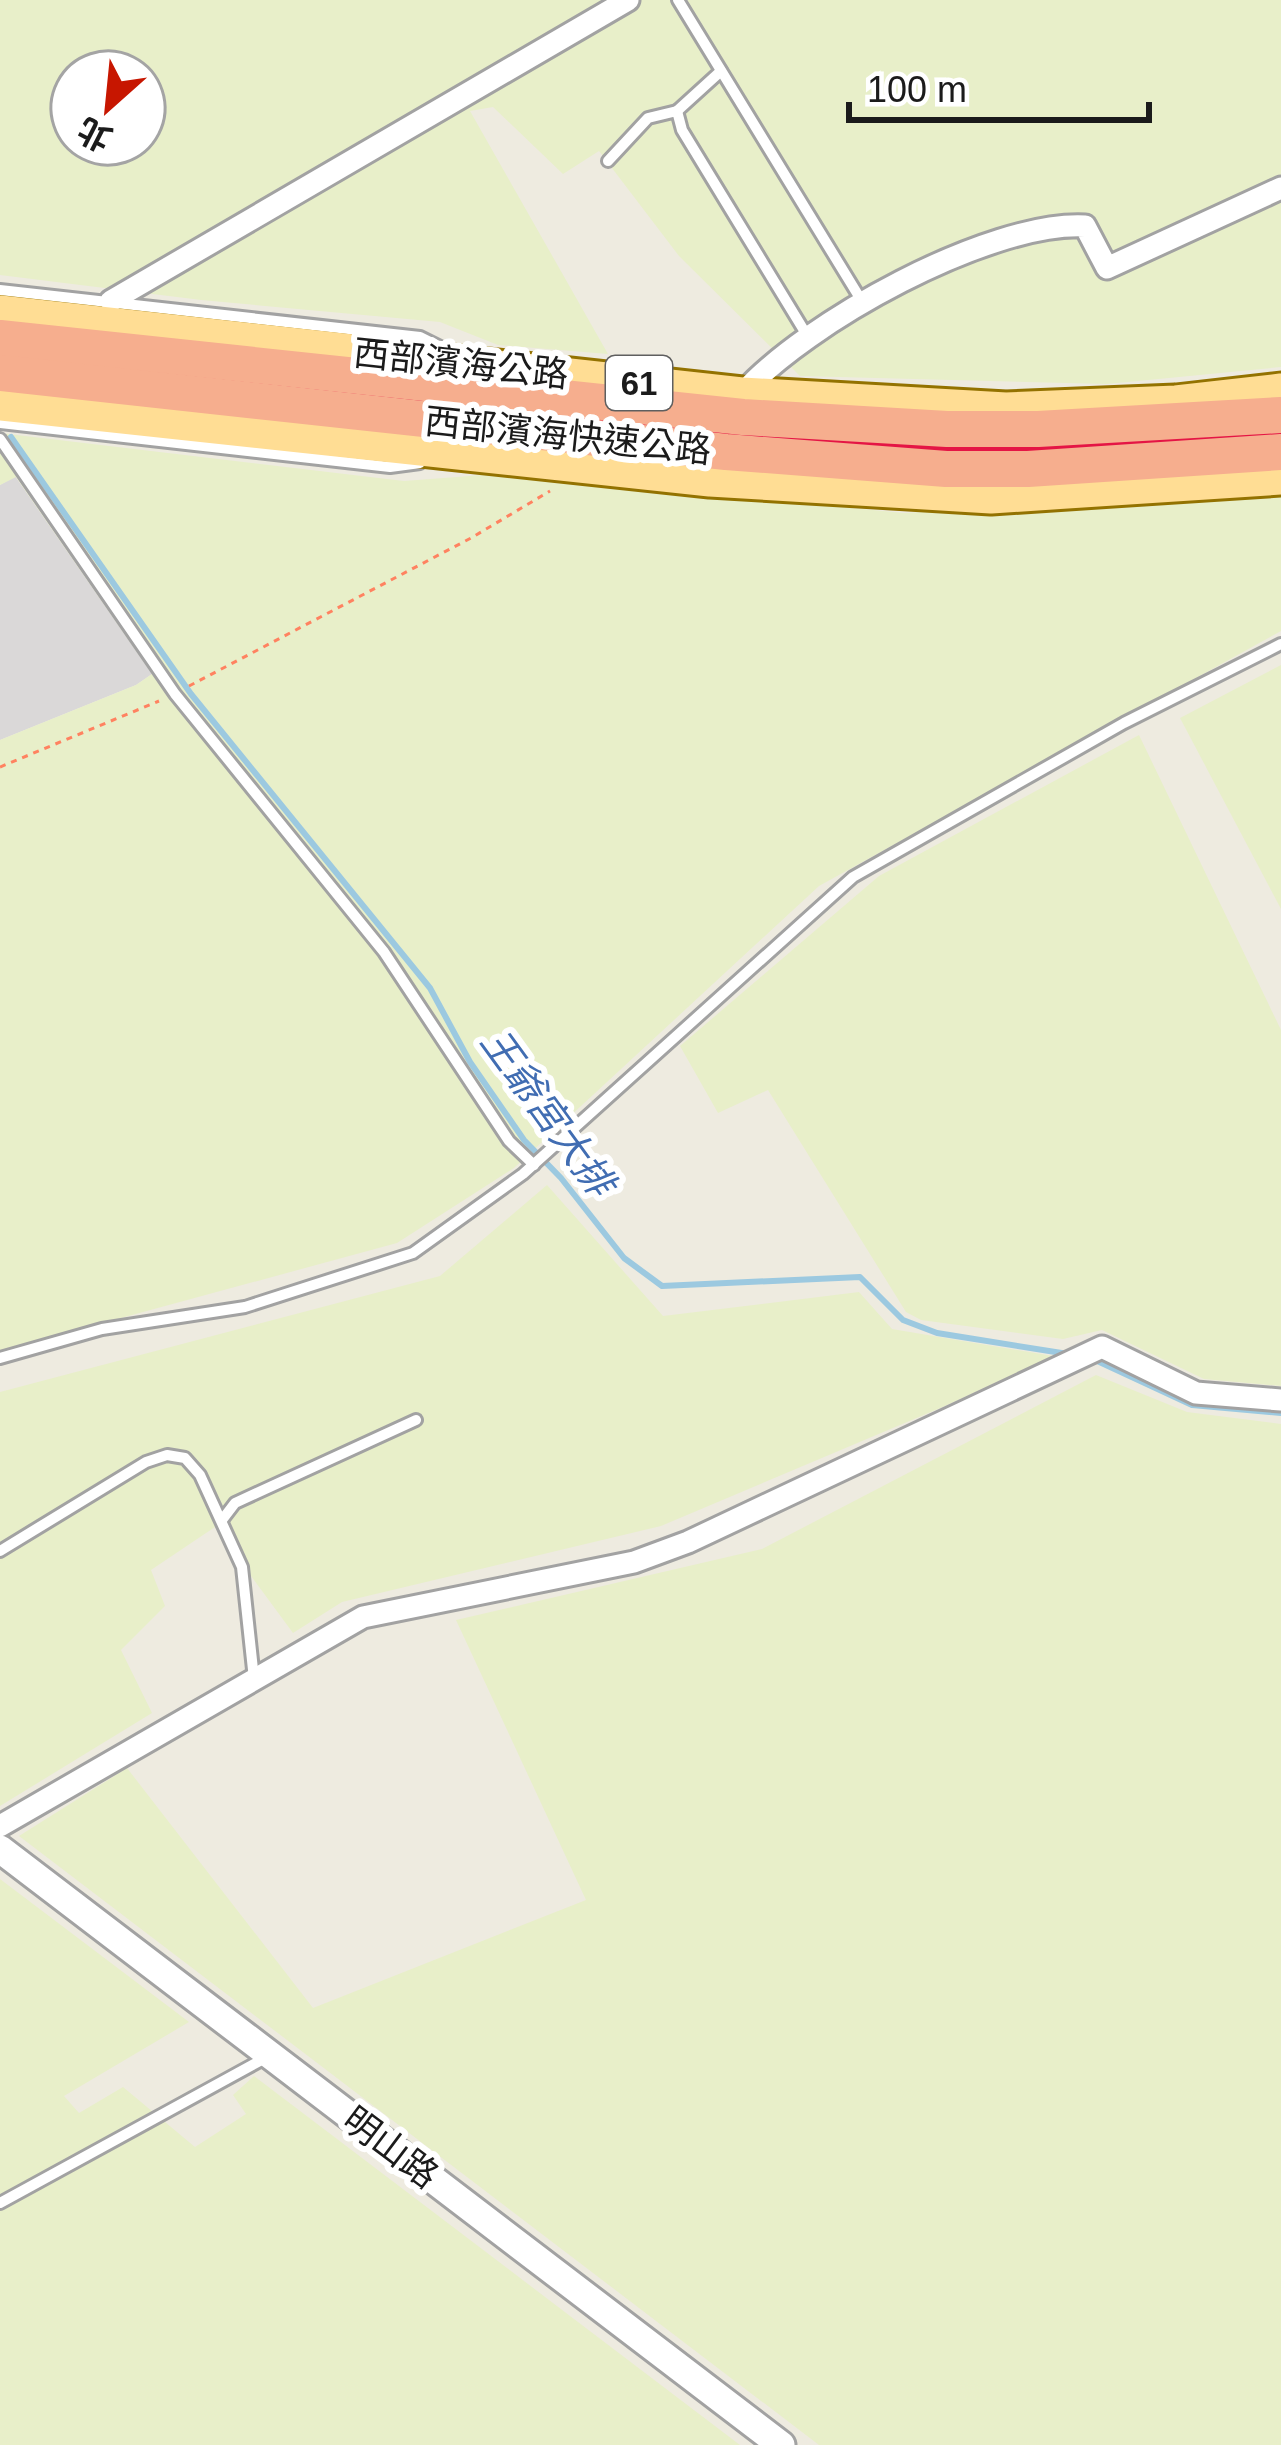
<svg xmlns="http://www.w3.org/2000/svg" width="1281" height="2445" viewBox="0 0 1281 2445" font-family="Helvetica,'Noto Sans TC',sans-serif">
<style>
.residential{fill:#dad8d8}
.farmland{fill:#e8efc9;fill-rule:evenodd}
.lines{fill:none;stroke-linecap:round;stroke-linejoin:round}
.stream{stroke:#9cc9e0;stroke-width:6}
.service-casing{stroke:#a2a2a2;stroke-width:16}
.minor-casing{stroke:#a2a2a2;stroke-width:27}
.tertiary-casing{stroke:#a2a2a2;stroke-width:33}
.primary-casing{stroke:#937200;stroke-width:39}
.trunk-casing{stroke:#e41545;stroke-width:42}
.path{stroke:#ff8260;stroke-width:3;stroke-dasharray:6 6;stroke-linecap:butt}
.service{stroke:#fff;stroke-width:10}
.minor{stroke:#fff;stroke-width:21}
.tertiary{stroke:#fff;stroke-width:27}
.primary{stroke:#ffdd94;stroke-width:33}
.trunk{stroke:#f6ae8e;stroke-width:36}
.labels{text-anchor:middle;stroke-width:12;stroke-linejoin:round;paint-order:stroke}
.shield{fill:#fff;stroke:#5f5f5f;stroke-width:3}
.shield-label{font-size:33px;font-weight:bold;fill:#1b1b1b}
.street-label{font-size:36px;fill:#1b1b1b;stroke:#fff}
.water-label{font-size:39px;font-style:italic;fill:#416db2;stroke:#fff}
</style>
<rect width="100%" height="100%" fill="#eeebe0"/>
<path class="residential" d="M15 476 152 674 136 685 0 740V485Z"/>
<g class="farmland">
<path d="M0 0H1281V367L1107 384 800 376 679 256 599 151 563 174 493 107 470 111 608 354 498 345 440 322 201 300 0 275ZM72 72H144V144H72Z"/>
<path d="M0 433 404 481 496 474 904 513 1281 494V631L819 886 514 1168 397 1243 0 1351V740L136 685 152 674 16 477 0 485Z"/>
<path d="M1281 665V909L1180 718Z"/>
<path d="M1139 735 1281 1030V1386L1204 1379 1102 1330 1063 1339 921 1320 906 1312 768 1090 718 1113 680 1046 879 876Z"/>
<path d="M547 1185 663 1316 859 1292 892 1329 1053 1356 945 1406 661 1526 342 1602 293 1633 215 1527 151 1570 165 1606 121 1650 152 1713 0 1806V1392L440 1276Z"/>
<path d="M1096 1375 1187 1412 1281 1424V2445H819L19 1836 127 1768 313 2008 586 1900 456 1620 762 1549Z"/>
<path d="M0 1879 189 2022 64 2096 79 2113 123 2087 195 2147 246 2114 233 2095 254 2076 740 2445H0Z"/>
</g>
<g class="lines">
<g class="stream">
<path d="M11 437 191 694 430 988 470 1062 524 1140 561 1178 624 1258 662 1286 860 1277 903 1320 937 1333 1068 1354"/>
<path d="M1093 1359 1192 1405 1281 1413"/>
</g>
<defs>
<g id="service">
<path d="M678 0 863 303"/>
<path d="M677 111 721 71"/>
<path d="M608 161 648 118 677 111 682 130 808 337"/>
<path d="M0 290 420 337 444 349"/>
<path d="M0 423 390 467 420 463"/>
<path d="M0 439 175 694 384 952 509 1141 534 1165"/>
<path d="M0 1358 102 1329 245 1307 413 1253 523 1174 853 877 1124 723 1281 644"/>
<path d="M222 1520 235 1503 416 1420"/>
<path d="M0 1551 146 1462 167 1455 185 1458 200 1475 242 1567 254 1679"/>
<path d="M0 2203 267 2057"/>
</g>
<g id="minor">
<path d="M111 301 628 0"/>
<path d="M742 394C805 323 989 221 1085 226L1107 268 1281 188"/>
<path d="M0 1826 363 1617 634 1562 688 1542 1102 1347 1196 1393 1281 1400"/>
</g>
<path id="tertiary" d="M0 1849 781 2445"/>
<g id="primary">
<path d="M0 312 742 394 1006 409 1176 402 1281 390"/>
<path d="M0 404 710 480 991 497 1281 478"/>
</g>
<g id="trunk">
<path d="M0 338 743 417 947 429H1038L1281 415"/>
<path d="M0 373 726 452 946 469H1028L1281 452"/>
</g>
</defs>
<use href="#service" class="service-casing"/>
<use href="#minor" class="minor-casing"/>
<use href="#tertiary" class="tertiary-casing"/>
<use href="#primary" class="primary-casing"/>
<use href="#trunk" class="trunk-casing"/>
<g class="path">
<path d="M189 686 471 538 550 491"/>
<path d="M0 767 159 701"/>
</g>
<use href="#service" class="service"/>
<use href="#minor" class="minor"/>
<use href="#tertiary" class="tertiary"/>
<use href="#primary" class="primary"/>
<use href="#trunk" class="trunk"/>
</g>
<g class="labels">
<rect class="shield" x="606" y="356" width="66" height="54" rx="9"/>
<g class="shield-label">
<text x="639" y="395">61</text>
</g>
<g class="street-label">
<text transform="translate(461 363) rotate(6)" y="13">西部濱海公路</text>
<text transform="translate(568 435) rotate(6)" y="13">西部濱海快速公路</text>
<text transform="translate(391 2147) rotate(37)" y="13">明山路</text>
</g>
<g class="water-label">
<text transform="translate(548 1112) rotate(54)" y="14">王爺宮大排</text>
</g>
</g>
<g transform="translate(108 108) rotate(207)"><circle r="57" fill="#ffffff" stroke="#a4a4a4" stroke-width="3"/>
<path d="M0-9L21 45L0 30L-21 45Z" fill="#c71600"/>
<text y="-18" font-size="33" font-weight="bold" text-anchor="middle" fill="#1b1b1b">北</text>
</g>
<path d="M849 102v18h300v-18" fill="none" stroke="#1b1b1b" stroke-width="6"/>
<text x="867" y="102" font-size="36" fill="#1b1b1b" stroke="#ffffff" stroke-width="9" paint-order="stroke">100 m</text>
</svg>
